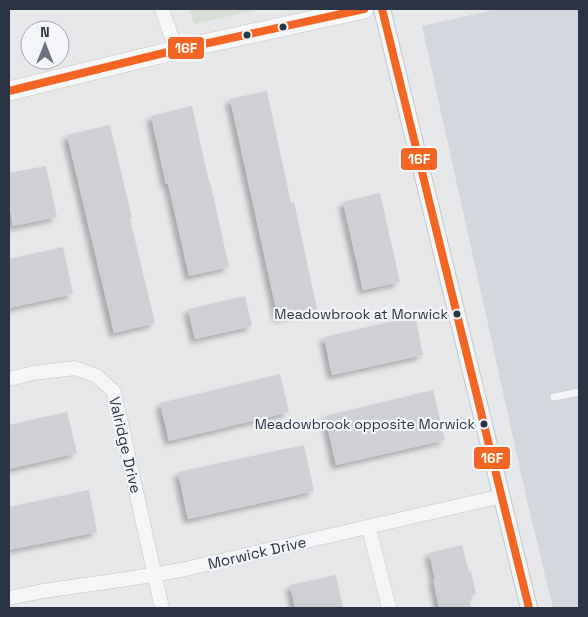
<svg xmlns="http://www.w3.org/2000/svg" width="588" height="617" viewBox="0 0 588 617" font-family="'Space Grotesk',sans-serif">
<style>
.built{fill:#d4d7dd}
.green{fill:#d6ded6}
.building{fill:#ced0d3;filter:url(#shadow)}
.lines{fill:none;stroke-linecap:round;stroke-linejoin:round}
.service-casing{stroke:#c4c6c8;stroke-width:8}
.minor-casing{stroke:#c4c6c8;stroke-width:15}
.tertiary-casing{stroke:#c4c6c8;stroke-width:18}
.secondary-casing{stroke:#c4c6c8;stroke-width:20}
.service{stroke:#f5f6f7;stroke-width:7}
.minor{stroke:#f5f6f7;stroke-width:14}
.tertiary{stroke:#f5f6f7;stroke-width:16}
.secondary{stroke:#f8f8f8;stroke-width:19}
.bus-1-casing{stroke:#f4f6f9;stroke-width:11}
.bus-1{stroke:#f26522;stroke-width:8}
.bus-dot{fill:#2b3445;stroke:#f4f6f9;stroke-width:2}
.labels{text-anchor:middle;stroke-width:4.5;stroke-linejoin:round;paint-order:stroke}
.bus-label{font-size:14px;fill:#2b3445;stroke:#f4f6f9;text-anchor:end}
.street-label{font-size:15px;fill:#2b3445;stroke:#f4f6f9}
.line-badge{stroke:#f4f6f9;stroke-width:2}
.badge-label{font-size:14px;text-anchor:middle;font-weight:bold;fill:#fff}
</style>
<defs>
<filter id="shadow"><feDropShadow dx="-4.5" dy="4.5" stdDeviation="2.5" flood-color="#0004"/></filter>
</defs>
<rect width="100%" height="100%" fill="#e6e8ea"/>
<path class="built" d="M497 9H579V608H553L526 496 422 26Z"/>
<path class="green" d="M189 9H260L194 24Z"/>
<g class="building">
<path d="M267 91 291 203 294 202 317 309 278 318 230 99Z"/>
<path d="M192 106 209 182H210L229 267 189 276 168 183 166 184 151 116Z"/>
<path d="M110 125 132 218 130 219 155 323 114 333 67 135Z"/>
<path d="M46 166 57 217 13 226 9 203V173Z"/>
<path d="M380 193 400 282 363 290 343 202Z"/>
<path d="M63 247 73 294 9 308V259Z"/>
<path d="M245 296 252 326 195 339 188 309Z"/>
<path d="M415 316 423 355 332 375 324 337Z"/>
<path d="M280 374 289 412 169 441 160 403Z"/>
<path d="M433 390 445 440 336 465 325 416Z"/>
<path d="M67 412 77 453 9 469V425Z"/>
<path d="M304 445 314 491 188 519 178 472Z"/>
<path d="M89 490 97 532 9 550V507Z"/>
<path d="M462 545 469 572 471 571 476 594 468 596 471 608H439L433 579H435L429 553Z"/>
<path d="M336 575 343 608H295L290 585Z"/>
</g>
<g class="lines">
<defs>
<path id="service" d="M554 397 579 392"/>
<g id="minor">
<path d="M162 9 176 50"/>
<path d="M9 379 33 373 75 368 97 376 114 392 162 608"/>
<path d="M369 528 389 608"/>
<path d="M9 598 43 591 127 579 181 570 502 496"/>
</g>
<path id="tertiary" d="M382 9 529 608"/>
<path id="secondary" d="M9 91 176 50 364 9"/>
</defs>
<use href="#service" class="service-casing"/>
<use href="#minor" class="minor-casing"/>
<use href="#tertiary" class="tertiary-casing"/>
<use href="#secondary" class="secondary-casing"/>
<use href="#service" class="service"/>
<use href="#minor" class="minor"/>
<use href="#tertiary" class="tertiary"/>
<use href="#secondary" class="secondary"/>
<defs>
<g id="bus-1">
<path d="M382 9 529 608"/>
<path d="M9 91 176 50 364 9"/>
</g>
</defs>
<use href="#bus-1" class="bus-1-casing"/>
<use href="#bus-1" class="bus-1"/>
</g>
<g class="bus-dot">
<circle cx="283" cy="27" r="4.5"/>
<circle cx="247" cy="35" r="4.5"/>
<circle cx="457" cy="314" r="4.5"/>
<circle cx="484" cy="424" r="4.5"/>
</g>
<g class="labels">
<g class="bus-label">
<text x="448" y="319">Meadowbrook at Morwick</text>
<text x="475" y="429">Meadowbrook opposite Morwick</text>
</g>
<g class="street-label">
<text transform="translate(125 445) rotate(77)" y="5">Valridge Drive</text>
<text transform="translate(257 553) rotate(-13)" y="5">Morwick Drive</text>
</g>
</g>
<g class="line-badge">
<rect x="167" y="36" width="38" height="24" rx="5" fill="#f26522"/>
<rect x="400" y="147" width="38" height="24" rx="5" fill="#f26522"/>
<rect x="473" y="446" width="38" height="24" rx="5" fill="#f26522"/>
</g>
<g class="badge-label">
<text x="186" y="53">16F</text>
<text x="419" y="164">16F</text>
<text x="492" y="463">16F</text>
</g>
<rect width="588" height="617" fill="none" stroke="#2b3445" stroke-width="20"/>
<g transform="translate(45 45)"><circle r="24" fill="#f4f6f9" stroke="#a4a8b1"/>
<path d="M0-4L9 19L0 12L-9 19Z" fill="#6c737f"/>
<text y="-8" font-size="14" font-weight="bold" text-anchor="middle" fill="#2b3445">N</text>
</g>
</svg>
